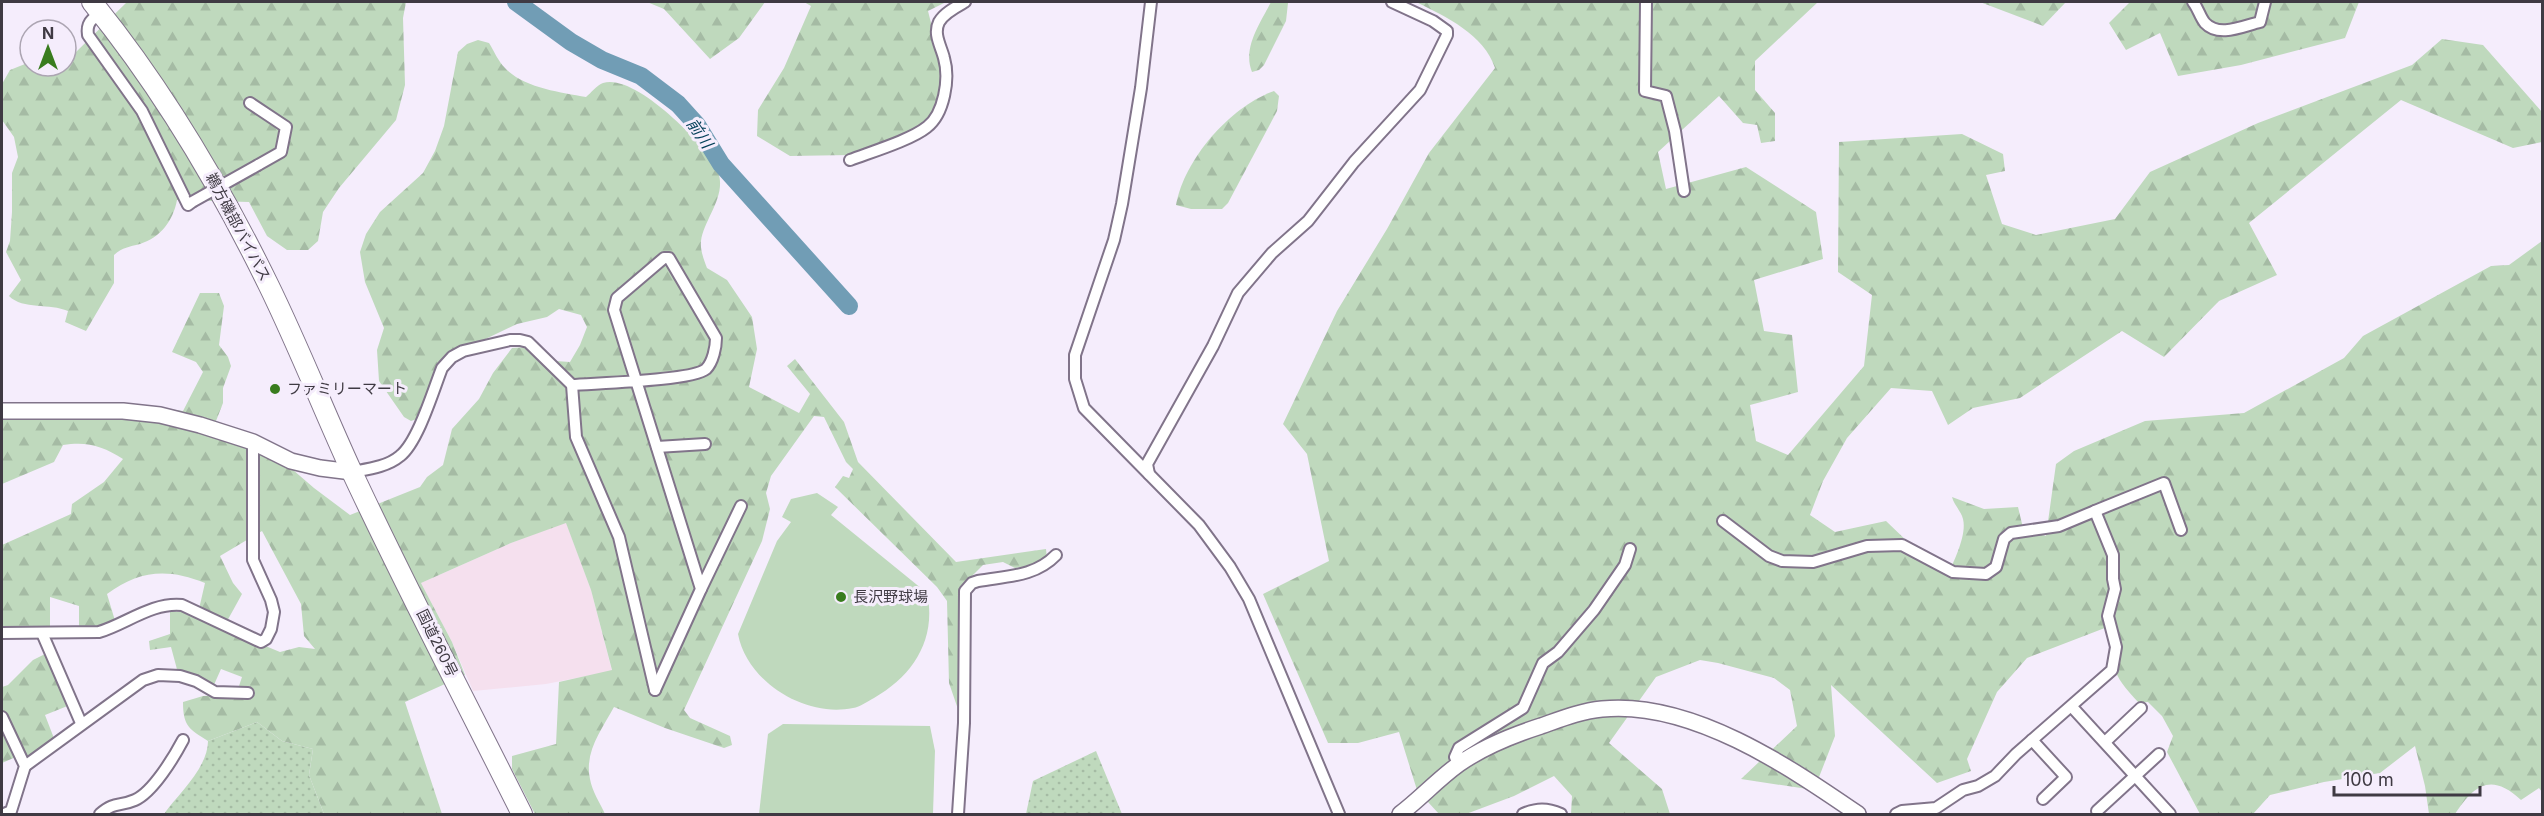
<svg xmlns="http://www.w3.org/2000/svg" width="2544" height="816" viewBox="0 0 2544 816" font-family="Inter,'Noto Sans JP',sans-serif">
<style>
.industrial{fill:#f5e0ee}
.grass{fill:url(#grass-dots)}
.forest{fill:url(#forest-firs)}
.park{fill:#bfd9bd}
.lines{fill:none;stroke-linecap:round;stroke-linejoin:round}
.river{stroke:#719db5;stroke-width:18}
.street-casing{stroke:#81748a;stroke-width:14}
.secondary-casing{stroke:#81748a;stroke-width:18}
.highway-casing{stroke:#81748a;stroke-width:22}
.street{stroke:#fff;stroke-width:10}
.secondary{stroke:#fff;stroke-width:15}
.highway{stroke:#fff;stroke-width:20}
.street-bridge-casing{stroke:#81748a;stroke-width:14;stroke-linecap:butt}
.street-bridge{stroke:#fff;stroke-width:10}
.poi-dot{fill:#397c1e;stroke:#f5edfc;stroke-width:2}
.labels{text-anchor:middle;stroke-width:6;stroke-linejoin:round;paint-order:stroke}
.street-label{font-size:15px;fill:#3f3a43;stroke:#f5edfc}
.poi-label{font-size:15px;fill:#3f3a43;stroke:#f5edfc;text-anchor:start}
.water-label{font-size:16px;font-style:italic;fill:#003e57;stroke:#f5edfc}
</style>
<defs>
<pattern id="grass-dots" width="8" height="8" patternUnits="userSpaceOnUse" patternTransform="scale(1.5)"><rect width="8" height="8" fill="#bfd9bd"/><path d="M2 2h.1M6 6h.1" fill="none" stroke="#a5bba4" stroke-width="1.8" stroke-linecap="round"/></pattern>
<pattern id="forest-firs" width="22" height="20" patternUnits="userSpaceOnUse" patternTransform="scale(1.5)"><rect width="22" height="20" fill="#bfd9bd"/><path d="M5 1l3.5 6h-7zM16 11l3.5 6h-7z" fill="#a5bba4"/></pattern>
</defs>
<rect width="100%" height="100%" fill="#f5edfc"/>
<path class="industrial" d="M566 522 591 590 612 671 546 684 473 691 452 642 421 583 511 543Z"/>
<g class="grass">
<path d="M257 722 282 741 313 749 309 775 324 814H164C178 794 208 768 208 741Z"/>
<path d="M1096 751 1122 814H1026L1033 781Z"/>
</g>
<g class="forest">
<path d="M127 2H406L403 18 405 85 396 120 339 188 323 212 318 241 308 250H287L267 236 249 202 177 200C173 221 161 237 140 244 129 247 123 247 114 255V283L86 331 65 322 68 311C50 303 23 310 9 296L21 280 6 252 10 241 12 212V173L18 157 14 137 2 120V84L10 70 30 62V66H66V54L76 52Z"/>
<path d="M647 2H765L739 38 710 59 664 9Z"/>
<path d="M804 2H946L928 11 942 67 941 96 934 117 918 131 850 155 790 156 757 136 758 110 784 68 811 6Z"/>
<path d="M1271 2 1288 3 1286 21 1264 65 1259 70 1252 72C1242 48 1261 22 1271 2Z"/>
<path d="M1416 2H1818L1755 61V90L1775 113V141L1761 143 1757 125 1743 123 1719 96 1658 152 1666 189 1746 167 1816 212 1823 259 1754 280 1764 331 1792 335 1798 392 1750 405 1756 441 1788 455 1864 366 1872 295 1838 272 1839 142 1962 134 2003 154 2005 171 1986 175 2002 224 2036 235 2115 219 2150 172 2258 123 2412 65 2442 39 2483 45 2542 112V142L2513 148 2401 100 2249 223 2277 275 2219 301 2164 357 2122 331 2020 398 1973 408 1948 425 1932 391 1891 388 1847 438 1823 481 1810 515 1835 532 1886 521 1935 568 1948 575C1954 560 1967 535 1963 519 1961 511 1954 505 1952 497L1984 509 2018 507 2023 528 2046 536 2056 464 2074 451 2145 421 2244 413 2344 358 2363 336 2491 266 2509 265 2542 241V792L2539 788 2521 800C2491 772 2474 785 2455 814H2429L2425 786 2415 746 2380 773 2324 782 2270 795 2253 814H2200L2167 752 2173 736 2162 716 2148 702 2139 703C2110 672 2112 667 2110 626L2027 658 1997 692 1967 759 1971 771 1937 783 1831 685 1835 736 1814 790 1741 779 1797 726 1790 690 1774 678 1718 663 1700 660 1656 677 1609 743 1662 789 1670 814H1571L1572 796 1554 776 1514 796 1466 814H1439L1417 790 1399 732 1358 743H1328L1263 594 1329 561 1307 454 1283 424 1337 311 1387 229 1429 153 1495 68C1484 34 1446 17 1416 2Z"/>
<path d="M1980 2H2066L2043 26Z"/>
<path d="M2130 2H2359L2345 38 2241 65 2178 76 2160 33 2126 50 2109 23Z"/>
<path d="M478 40 489 43C494 51 498 61 505 68 524 88 560 92 586 97 591 93 597 85 603 83 634 72 707 145 718 172 727 196 704 219 701 241 700 250 704 260 707 268L727 280 752 317 757 349 749 387 799 413 810 394 787 366 795 359 844 422 858 462 956 562 1046 549 1047 559 1037 565 1015 568 1003 562 983 565 963 585 960 715 949 683 947 601 937 587 835 487 843 476 849 478 853 469 846 462 824 417 814 416 771 476 766 493 770 509 762 541 684 710 690 718 730 736 732 745 724 748 665 728 614 707C602 729 584 752 590 779 592 791 600 803 605 814H535L512 769V756L556 744 559 682 612 670 591 590 566 523 511 543 421 583 452 642 465 675 405 702 442 814H324L309 775 313 749 282 741 257 722 208 741C189 729 183 726 183 702L203 696 236 695 242 677 221 669 213 687 178 673 171 647 150 650 149 641 170 634V611L183 612 280 652 299 647 315 649 304 636 301 604 262 531 220 556 233 583 242 594 226 623 199 609 205 583C168 568 139 570 107 594L116 624 79 631V606L50 597V631L2 632V545L71 514 72 504 104 482 123 459C103 446 87 441 63 445L54 462 2 484V403L142 405 183 411 203 372 196 362 172 352 200 293H219L224 306 219 345 228 357 231 366 223 388V403L216 421 257 439 314 488 350 515 420 487 427 477 443 465 452 429 479 399 493 373 512 348 527 347 541 360 570 362 580 345 587 327 581 315 559 309 547 317 517 324 448 357 420 418 411 421 404 417 379 381 377 350 384 328 365 282 360 252 366 234 380 212 423 173 435 151 444 126 458 52 467 44Z"/>
<path d="M1274 91 1279 96 1277 111 1228 203 1222 209H1191L1176 205C1184 159 1231 106 1274 91Z"/>
<path d="M47 653 70 705 45 715 55 741 29 761 25 753 2 763V687L8 685 33 660Z"/>
</g>
<g class="park">
<path d="M817 493 838 507 831 515 927 593C937 639 913 676 874 698 868 701 860 707 853 708 805 718 747 682 738 634L777 541 791 522 782 517 791 499Z"/>
<path d="M783 724 930 726 935 751 933 814H759L768 734Z"/>
</g>
<g class="lines">
<path class="river" d="M516 2 571 42 602 60 641 76 678 104 697 125 721 164 849 306"/>
<defs>
<g id="street">
<path d="M1151 2 1141 88 1122 204 1114 240 1075 355V379L1084 408 1199 525 1230 567 1249 599 1339 814"/>
<path d="M1646 2 1645 91 1666 96 1675 131 1684 191"/>
<path d="M2193 2C2198 8 2200 17 2205 23 2219 38 2243 26 2260 22L2265 2"/>
<path d="M101 12C92 19 86 23 88 35L142 111 188 205 192 202"/>
<path d="M250 103 286 127 281 152 258 165"/>
<path d="M850 160C871 152 911 140 927 127 944 114 950 79 944 58 941 46 933 34 939 22 944 13 956 7 965 2"/>
<path d="M572 385C595 383 692 381 706 369 713 362 716 347 716 338L669 258H664L617 298 614 310 701 589 655 690"/>
<path d="M657 447 705 444"/>
<path d="M352 472C368 469 387 467 400 456 418 442 433 391 442 368L452 357 463 351 510 340H520L528 342 572 385 576 437 619 537 655 690"/>
<path d="M1149 474 1147 464 1213 346 1238 293 1272 253 1308 221 1354 162 1420 90 1447 35V31L1433 21 1392 2"/>
<path d="M2095 511 2164 483 2181 530"/>
<path d="M1723 521 1769 556 1782 561 1813 562 1867 546 1902 545 1953 572 1986 574 1996 567 2004 539 2011 533 2059 526 2095 511 2113 555V579L2115 589 2108 616 2116 647 2112 670 2016 754 1995 776 1978 786 1963 790 1936 808 1902 811 1896 814"/>
<path d="M701 589 741 506"/>
<path d="M2 633 99 632C126 624 152 602 182 605L261 642 266 639 271 629 274 612 271 600 253 560V442"/>
<path d="M42 633 81 723"/>
<path d="M2072 707 2170 814"/>
<path d="M2 717 25 766 11 811 4 814"/>
<path d="M2032 740 2066 777 2043 799"/>
<path d="M2105 742 2141 708"/>
<path d="M1458 764 1455 757 1459 748 1523 708 1543 663 1558 652 1594 610 1625 565 1630 549"/>
<path d="M25 766 143 680 158 675 180 676 196 681 215 692 248 693"/>
<path d="M2097 811 2159 754"/>
<path d="M100 814C115 801 119 807 135 800 153 792 174 757 183 740"/>
<path d="M958 814 964 723 965 591 972 583 978 581C1006 576 1035 577 1056 555"/>
<path d="M1523 814C1537 808 1547 808 1561 814"/>
</g>
<g id="secondary">
<path d="M2 411H123L160 415 200 425 253 442 291 461 320 468 352 472"/>
<path d="M1400 814C1420 799 1438 779 1459 764 1483 747 1513 735 1541 726 1561 719 1581 711 1602 709 1691 700 1788 766 1858 814"/>
</g>
<path id="highway" d="M92 2C162 88 219 184 268 284 298 345 323 409 351 470 405 586 465 700 522 814"/>
</defs>
<use href="#street" class="street-casing"/>
<use href="#secondary" class="secondary-casing"/>
<use href="#highway" class="highway-casing"/>
<use href="#street" class="street"/>
<use href="#secondary" class="secondary"/>
<use href="#highway" class="highway"/>
<defs>
<path id="street-bridge" d="M192 202 258 165"/>
</defs>
<use href="#street-bridge" class="street-bridge-casing"/>
<use href="#street-bridge" class="street-bridge"/>
</g>
<g class="poi-dot">
<circle cx="275" cy="389" r="6"/>
<circle cx="841" cy="597" r="6"/>
</g>
<g class="labels">
<g class="street-label">
<text transform="translate(238 227) rotate(62)" y="5">鵜方磯部バイパス</text>
<text transform="translate(437 643) rotate(64)" y="5">国道260号</text>
</g>
<g class="poi-label">
<text x="287" y="394">ファミリーマート</text>
<text x="853" y="602">長沢野球場</text>
</g>
<g class="water-label">
<text transform="translate(700 133) rotate(55)" y="6">前川</text>
</g>
</g>
<rect width="2544" height="816" fill="none" stroke="#3f3a43" stroke-width="6"/>
<g transform="translate(48 48)"><circle r="28" fill="#f5edfc" stroke="#aca5b2" stroke-width="1.5"/>
<path d="M0-4.5L10 22L0 15L-10 22Z" fill="#397c1e"/>
<text y="-9" font-size="16" font-weight="bold" text-anchor="middle" fill="#3f3a43">N</text>
</g>
<path d="M2334 786v9h146v-9" fill="none" stroke="#3f3a43" stroke-width="3"/>
<text x="2343" y="786" font-size="18" fill="#3f3a43" stroke="#f5edfc" stroke-width="4.5" paint-order="stroke">100 m</text>
</svg>
